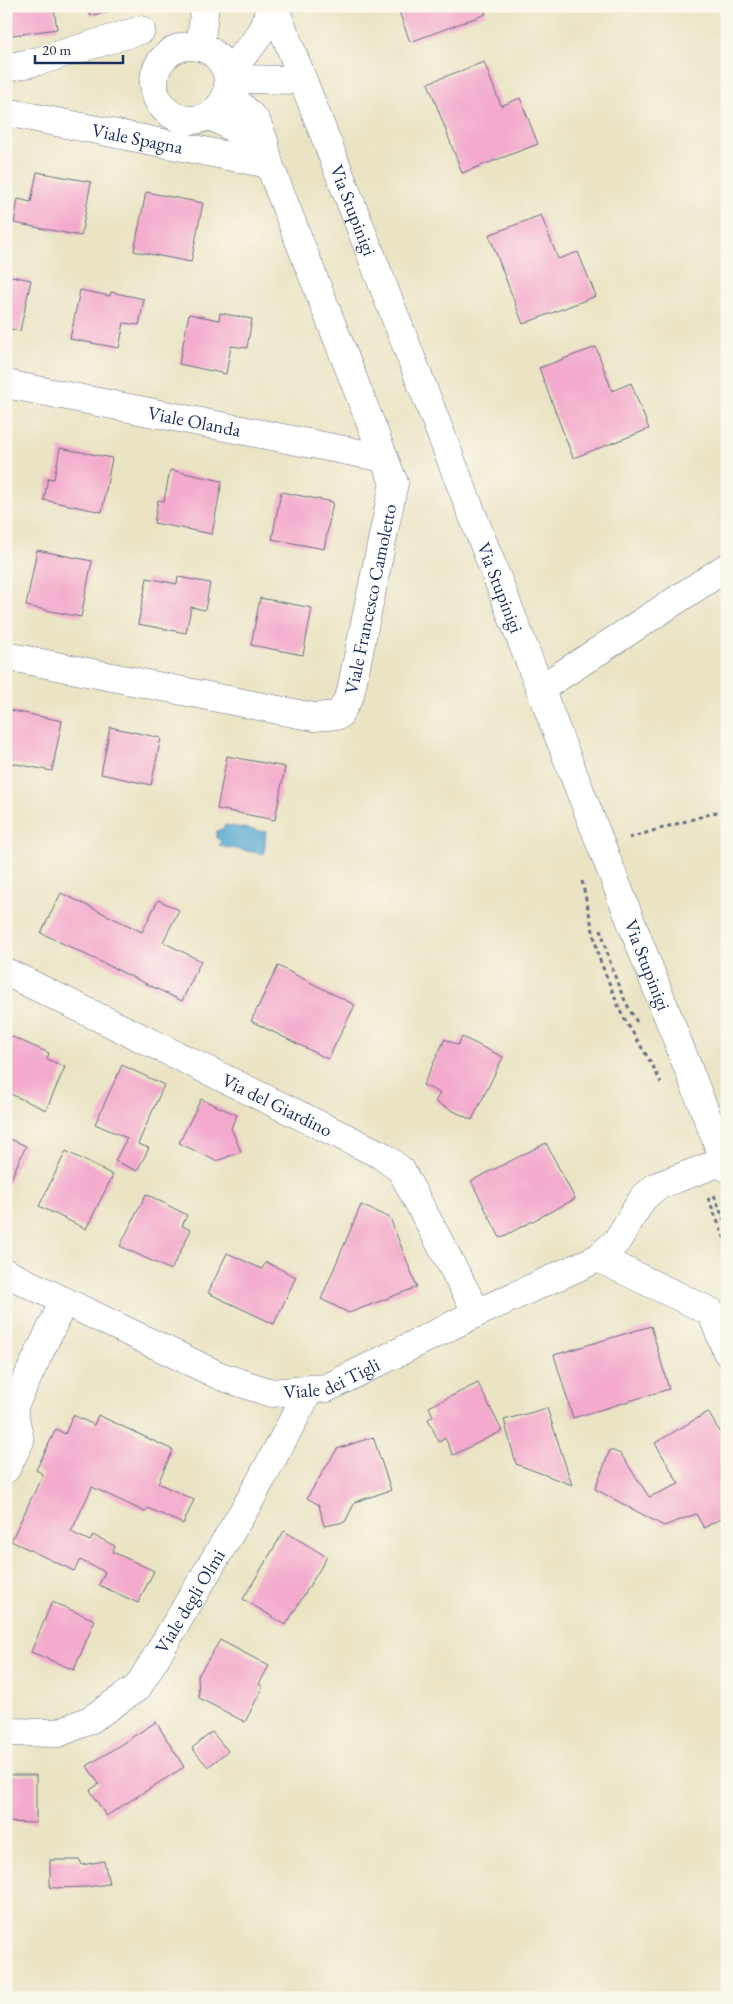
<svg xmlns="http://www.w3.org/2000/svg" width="733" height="2004" viewBox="0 0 733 2004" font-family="'EB Garamond',serif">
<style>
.water{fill:#54a8d0;stroke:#386c97}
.building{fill:#f3aacc}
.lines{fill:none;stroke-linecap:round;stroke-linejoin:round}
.minor-casing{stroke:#636e82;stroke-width:29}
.path{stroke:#636e82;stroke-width:3;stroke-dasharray:4 4;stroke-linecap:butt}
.minor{stroke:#fff;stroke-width:28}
.labels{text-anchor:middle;stroke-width:4;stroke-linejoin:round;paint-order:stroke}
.street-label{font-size:19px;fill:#1b2f5e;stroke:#fbf7ec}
</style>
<rect width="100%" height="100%" fill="#fbf7ec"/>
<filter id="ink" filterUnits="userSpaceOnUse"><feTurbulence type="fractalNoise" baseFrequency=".02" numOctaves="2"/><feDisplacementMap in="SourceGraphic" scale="10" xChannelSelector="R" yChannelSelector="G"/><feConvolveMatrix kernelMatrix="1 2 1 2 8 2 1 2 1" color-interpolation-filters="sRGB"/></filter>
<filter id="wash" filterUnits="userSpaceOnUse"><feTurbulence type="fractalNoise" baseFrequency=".0096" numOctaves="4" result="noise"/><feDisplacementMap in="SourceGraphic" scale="20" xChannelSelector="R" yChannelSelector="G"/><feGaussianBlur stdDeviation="1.12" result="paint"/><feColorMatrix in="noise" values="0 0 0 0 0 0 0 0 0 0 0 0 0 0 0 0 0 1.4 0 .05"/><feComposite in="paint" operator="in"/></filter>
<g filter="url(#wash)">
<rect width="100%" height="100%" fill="#eae4c4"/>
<path class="water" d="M225 825 266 832 264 854 219 846 221 842 216 837 217 831 224 828Z"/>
<g id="blocks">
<g class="building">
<path d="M6 6H64V7L54 9 57 29 6 36Z"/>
<path d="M87 6H123V7L91 16Z"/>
<path d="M397 6H483L486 14 410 42Z"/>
<path d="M484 62 501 106 520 98 538 144 462 173 428 83Z"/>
<path d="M37 172 91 182 81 236 14 223 18 199 31 202Z"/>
<path d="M146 192 203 203 191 262 134 251Z"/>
<path d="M541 215 558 259 578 252 596 296 523 324 489 235Z"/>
<path d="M6 275 31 280 20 331 6 328Z"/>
<path d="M80 290 110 296 111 292 144 299 139 325 124 323 119 348 70 339Z"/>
<path d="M220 313 252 319 247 348 231 346 226 374 179 364 189 314 219 320Z"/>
<path d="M596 347 612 391 631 383 649 429 573 458 539 368Z"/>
<path d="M60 448 112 458 102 512 44 500 48 478 54 479Z"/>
<path d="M170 470 222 481 212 534 154 523 158 500 164 501Z"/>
<path d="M281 492 333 502 324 549 272 539Z"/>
<path d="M37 550 92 561 81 617 26 606Z"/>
<path d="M178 577 210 583 205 610 191 607 186 633 138 624 147 578 177 584Z"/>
<path d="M260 598 312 608 303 655 251 645Z"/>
<path d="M9 710 62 721 52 771 6 762V725Z"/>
<path d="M110 727 161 738 151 785 101 774Z"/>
<path d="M227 756 285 767 275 820 217 809Z"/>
<path d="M61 893 142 932 158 900 179 910 163 942 201 961 182 1001 41 933Z"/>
<path d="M278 966 355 1005 328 1059 251 1021Z"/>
<path d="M8 1035 49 1053 47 1059 65 1067 46 1110 6 1092V1040Z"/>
<path d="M462 1037 503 1057 472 1120 435 1102 440 1093 423 1085 445 1039 458 1045Z"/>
<path d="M122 1065 164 1085 138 1144 149 1148 137 1171 115 1161 127 1138 95 1124Z"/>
<path d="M201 1099 237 1115 231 1128 241 1152 216 1161 179 1143Z"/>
<path d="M6 1137 26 1146 6 1189Z"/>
<path d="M546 1143 575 1199 500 1238 471 1181Z"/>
<path d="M66 1151 113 1175 86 1229 39 1206Z"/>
<path d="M146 1194 187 1215 182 1226 191 1230 171 1270 120 1246Z"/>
<path d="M361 1205 390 1218 417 1287 349 1313 321 1299Z"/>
<path d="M227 1253 262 1269 266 1262 296 1277 274 1324 208 1293Z"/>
<path d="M651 1326 669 1389 573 1418 554 1355Z"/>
<path d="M478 1383 502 1431 453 1455 445 1438 439 1442 428 1419 433 1416 429 1407Z"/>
<path d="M547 1408 572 1485 516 1464 504 1420Z"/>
<path d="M708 1412 727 1444V1515L704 1528 696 1514 664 1526 595 1489 610 1450 621 1454 649 1497 679 1484 655 1443Z"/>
<path d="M73 1415 94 1425 98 1415 173 1450 158 1483 194 1500 183 1524 148 1508 145 1512 92 1487 71 1532 90 1541 93 1535 115 1546 113 1552 154 1571 138 1603 99 1585 105 1572 80 1560 74 1571 11 1541 43 1474 36 1470 56 1429 65 1434Z"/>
<path d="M373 1437 391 1490 355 1502 345 1522 324 1526 319 1505 307 1498 337 1449Z"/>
<path d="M284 1531 327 1557 286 1625 243 1599Z"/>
<path d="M52 1602 95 1620 74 1670 31 1652Z"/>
<path d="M220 1640 269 1666 259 1684 263 1687 245 1722 199 1698 198 1676Z"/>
<path d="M156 1722 184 1767 106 1816 90 1790 99 1784 87 1766Z"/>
<path d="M212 1732 228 1751 208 1767 192 1748Z"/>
<path d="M6 1775H36V1823L6 1822Z"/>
<path d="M50 1860H80L82 1865 104 1861 109 1884 87 1887 50 1888Z"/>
</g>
</g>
</g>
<g filter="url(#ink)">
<use href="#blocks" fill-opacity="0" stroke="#636e82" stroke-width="1"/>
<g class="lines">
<defs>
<g id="minor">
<path id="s1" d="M274 6 727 1168"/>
<circle cx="191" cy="83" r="37"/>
<path d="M200 47 205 6"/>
<path d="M6 68 39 61 141 30"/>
<path d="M227 72C250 48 261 39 271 6"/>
<path d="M228 79 303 80"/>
<path id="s2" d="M6 112 269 164"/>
<path d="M208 116C233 123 249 143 266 161"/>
<path id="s3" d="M6 384 384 458"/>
<path id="s4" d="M6 656 314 717 339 715 350 695 394 483 269 164 264 141 256 121 227 92"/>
<path d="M540 689 727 567"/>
<path id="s5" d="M6 972 381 1155 401 1170 477 1313"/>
<path d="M598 1258 711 1312 727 1352"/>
<path id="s6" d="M6 1273 220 1376 271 1393 327 1388 477 1313 598 1258 617 1241 643 1198 657 1186 724 1161"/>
<path d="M6 1469 20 1441 13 1408 64 1301"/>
<path id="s7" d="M6 1732 58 1733 90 1720 138 1687 250 1500 310 1389"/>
</g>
</defs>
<use href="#minor" class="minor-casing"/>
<g class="path">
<path d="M629 838 727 809"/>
<path d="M582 881 599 958 622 1015 653 1066 661 1083"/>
<path d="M601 929C609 962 620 997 639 1025"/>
<path d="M714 1195 727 1227"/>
<path d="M708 1198 727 1244"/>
</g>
<use href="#minor" class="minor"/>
</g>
</g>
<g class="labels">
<g class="street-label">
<text dy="7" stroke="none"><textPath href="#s2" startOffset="134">Viale Spagna</textPath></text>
<text dy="7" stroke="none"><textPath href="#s1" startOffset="219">Via Stupinigi</textPath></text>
<text dy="7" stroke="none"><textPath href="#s3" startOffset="192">Viale Olanda</textPath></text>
<text dy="7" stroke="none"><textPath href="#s1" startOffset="624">Via Stupinigi</textPath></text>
<text dy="7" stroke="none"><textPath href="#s4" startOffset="460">Viale Francesco Camoletto</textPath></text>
<text dy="7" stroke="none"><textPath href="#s1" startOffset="1029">Via Stupinigi</textPath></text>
<text dy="7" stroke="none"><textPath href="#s5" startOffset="302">Via del Giardino</textPath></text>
<text dy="7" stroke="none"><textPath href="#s6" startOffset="354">Viale dei Tigli</textPath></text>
<text dy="7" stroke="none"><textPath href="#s7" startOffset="245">Viale degli Olmi</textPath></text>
</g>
</g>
<rect width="733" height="2004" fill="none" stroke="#fbf7ec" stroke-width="25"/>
<path d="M35 55v8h88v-8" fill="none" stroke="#1b2f5e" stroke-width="2.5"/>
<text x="42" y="55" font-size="15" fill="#1b2f5e" stroke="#fbf7ec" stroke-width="4" paint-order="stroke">20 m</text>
</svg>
